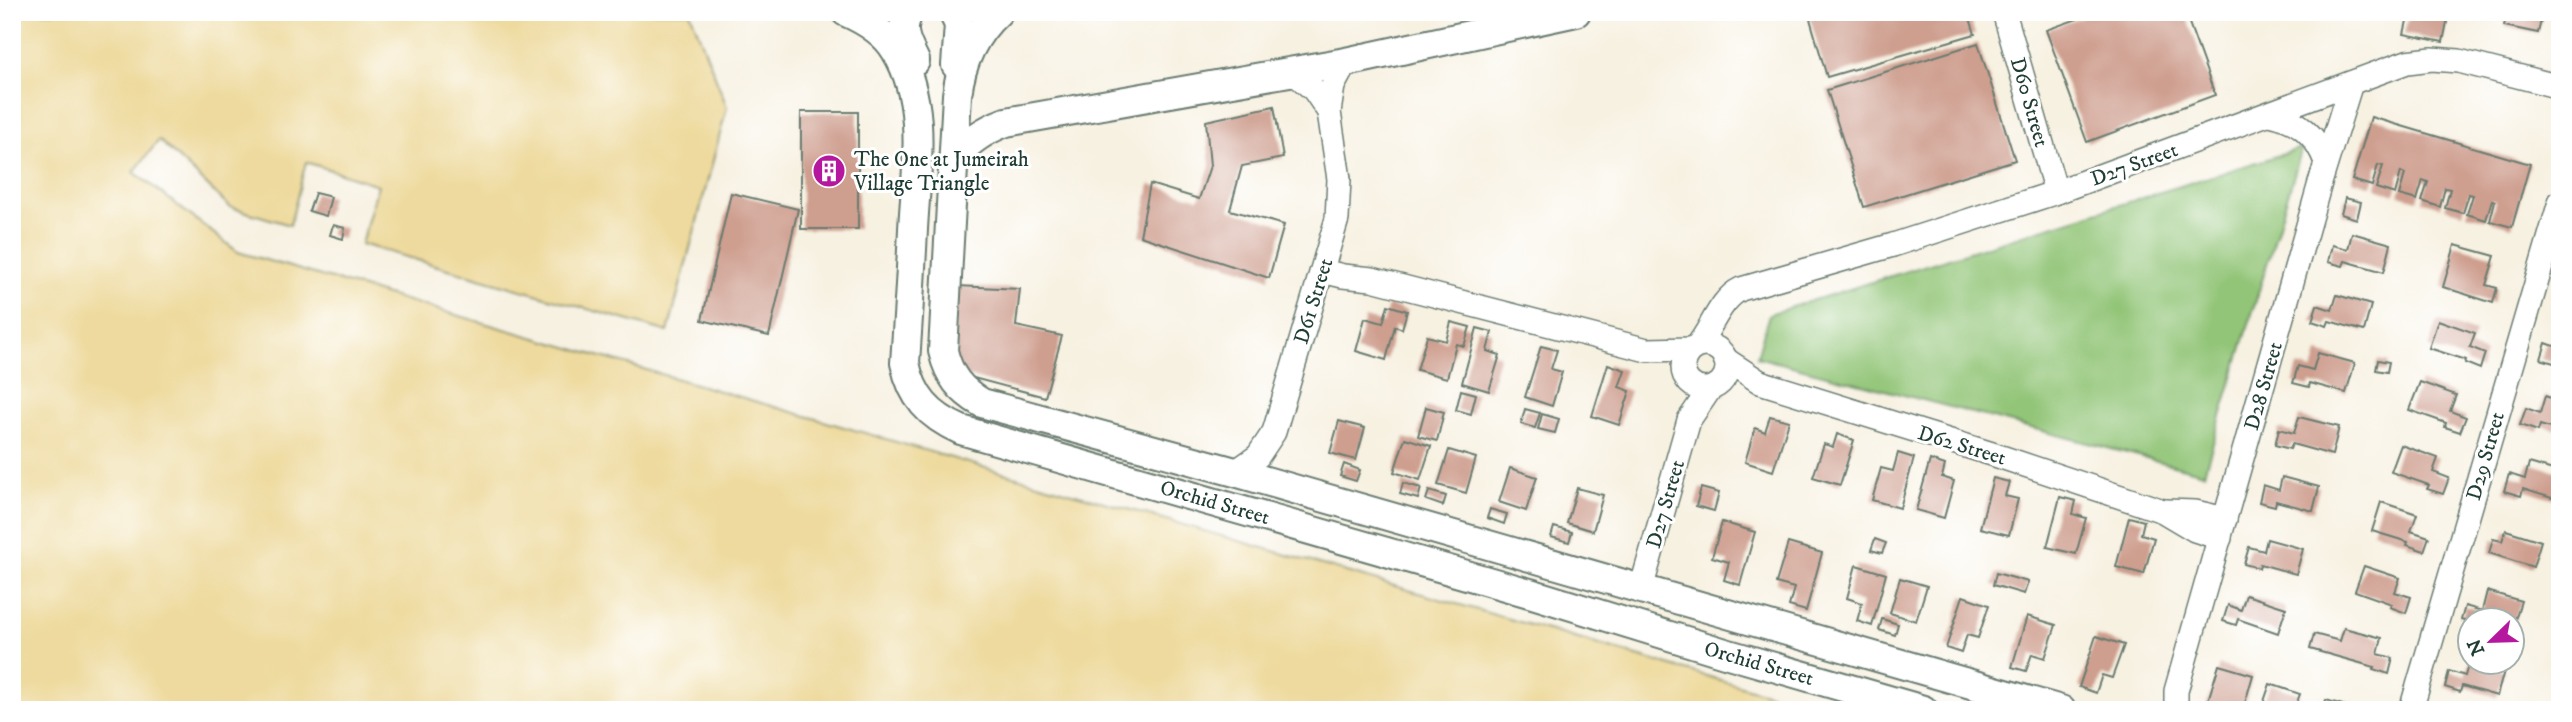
<svg xmlns="http://www.w3.org/2000/svg" width="2572" height="722" viewBox="0 0 2572 722" font-family="'IM FELL DW Pica',serif">
<style>
.green{fill:#92c577;stroke:#588156;stroke-width:2}
.sand{fill:#eeda9e;stroke:#868c69;stroke-width:2}
.building{fill:#ce9e8e}
.lines{fill:none;stroke-linecap:round;stroke-linejoin:round}
.minor-casing{stroke:#6b7c71;stroke-width:26}
.tertiary-casing{stroke:#6b7c71;stroke-width:32}
.minor{stroke:#fff;stroke-width:23}
.tertiary{stroke:#fff;stroke-width:28}
.labels{text-anchor:middle;stroke-width:6;stroke-linejoin:round;paint-order:stroke}
.street-label{font-size:21px;fill:#1f3d34;stroke:#fff}
.poi-label{font-size:21px;fill:#1f3d34;stroke:#fff;text-anchor:start}
</style>
<rect width="100%" height="100%" fill="#fff"/>
<filter id="ink" filterUnits="userSpaceOnUse"><feTurbulence type="fractalNoise" baseFrequency=".0143" numOctaves="2"/><feDisplacementMap in="SourceGraphic" scale="14" xChannelSelector="R" yChannelSelector="G"/><feConvolveMatrix kernelMatrix="1 2 1 2 8 2 1 2 1" color-interpolation-filters="sRGB"/></filter>
<filter id="wash" filterUnits="userSpaceOnUse"><feTurbulence type="fractalNoise" baseFrequency=".00686" numOctaves="4" result="noise"/><feDisplacementMap in="SourceGraphic" scale="28" xChannelSelector="R" yChannelSelector="G"/><feGaussianBlur stdDeviation="1.57" result="paint"/><feColorMatrix in="noise" values="0 0 0 0 0 0 0 0 0 0 0 0 0 0 0 0 0 1.4 0 .05"/><feComposite in="paint" operator="in"/></filter>
<g filter="url(#wash)">
<rect width="100%" height="100%" fill="#f7f1e1"/>
<path class="green" d="M2302 148 2204 473 1757 357 1769 314Z"/>
<path class="sand" d="M12 12H690L727 107 668 332 361 244 378 185 306 162 290 225 230 207 159 140 134 172 238 252 1824 710H12Z"/>
<g id="blocks">
<g class="building">
<path d="M1808 12H1968L1975 34 1827 77Z"/>
<path d="M2097 12H2185L2215 95 2087 142 2046 30Z"/>
<path d="M2409 12H2449L2443 42 2404 34Z"/>
<path d="M2491 12H2543L2538 33 2504 26 2506 17Z"/>
<path d="M1978 43 2015 160 1864 207 1827 90Z"/>
<path d="M1274 106 1283 158 1242 166 1230 210 1284 225 1269 278 1140 236 1150 184 1199 199 1210 166 1206 121Z"/>
<rect x="801" y="112" width="57" height="117"/>
<path d="M2371 117 2530 164 2512 227 2490 221 2495 201 2492 200 2486 220 2467 214 2473 195 2469 194 2463 213 2445 208 2450 189 2445 188 2440 207 2422 201 2428 182 2423 180 2417 200 2399 195 2405 174 2401 172 2395 194 2376 188 2383 166 2378 165 2372 186 2352 180Z"/>
<path d="M315 193 331 197 326 216 309 211Z"/>
<path d="M731 193 798 209 769 336 702 320Z"/>
<path d="M2345 198 2361 202 2357 219 2341 214Z"/>
<path d="M333 225 345 228 343 239 330 235Z"/>
<path d="M2352 233 2391 244 2384 272 2345 261 2343 266 2328 262 2332 245 2348 249Z"/>
<path d="M2455 245 2495 256 2486 285 2497 288 2493 303 2443 287Z"/>
<path d="M957 286 1020 289 1016 326 1062 336 1045 397 951 372Z"/>
<path d="M2337 295 2371 305 2364 331 2329 321 2327 326 2312 321 2317 305 2332 310Z"/>
<path d="M1388 305 1407 311 1402 329 1395 326 1386 360 1356 351 1365 318 1383 323Z"/>
<path d="M2438 320 2475 333 2470 347 2485 353 2480 369 2465 363 2466 360 2429 348Z"/>
<path d="M1451 322 1470 327 1464 346 1456 344 1447 378 1417 370 1427 336 1446 341Z"/>
<path d="M1477 328 1492 332 1487 351 1500 355 1489 391 1462 383Z"/>
<path d="M2546 343 2560 348V365L2541 359Z"/>
<path d="M1541 346 1557 350 1551 369 1562 372 1552 406 1525 397Z"/>
<path d="M2318 353 2355 363 2346 393 2310 383 2309 387 2293 383 2298 366 2313 370Z"/>
<path d="M2378 360 2389 362 2387 372 2376 370Z"/>
<path d="M1608 364 1625 370 1619 387 1630 391 1619 425 1592 416Z"/>
<path d="M2420 382 2456 395 2450 411 2466 417 2460 432 2445 427 2446 423 2409 410Z"/>
<path d="M1461 390 1476 394 1471 414 1456 410Z"/>
<path d="M2545 396 2560 401V431L2540 425 2538 431 2520 425 2526 408 2540 413Z"/>
<path d="M1426 407 1444 412 1437 441 1418 436Z"/>
<path d="M1525 409 1540 413 1535 428 1521 424Z"/>
<path d="M1542 414 1559 419 1555 433 1538 429Z"/>
<path d="M1770 416 1789 421 1773 471 1745 462 1755 428 1765 432Z"/>
<path d="M2299 417 2339 427 2332 455 2292 444 2290 449 2275 445 2279 429 2294 433Z"/>
<path d="M1339 421 1365 428 1356 460 1330 453Z"/>
<path d="M1837 434 1854 440 1840 485 1813 477 1824 444 1833 447Z"/>
<path d="M1405 438 1431 446 1420 480 1394 472Z"/>
<path d="M2401 445 2438 458 2433 472 2449 478 2443 494 2427 489 2429 485 2391 472Z"/>
<path d="M1449 450 1476 458 1466 493 1438 485Z"/>
<path d="M1898 453 1914 458 1900 508 1872 500 1881 468 1893 471Z"/>
<path d="M1930 460 1945 465 1942 477 1954 481 1944 518 1916 510Z"/>
<path d="M2529 463 2560 472V483L2555 499 2523 489 2521 496 2504 491 2509 474 2525 479Z"/>
<path d="M1344 464 1360 470 1356 481 1340 476Z"/>
<path d="M1510 468 1537 477 1526 511 1499 502Z"/>
<path d="M2282 477 2319 487 2313 511 2276 501 2275 506 2259 502 2263 485 2279 490Z"/>
<path d="M1993 478 2009 482 2005 496 2018 499 2009 535 1980 528Z"/>
<path d="M1403 483 1421 488 1418 499 1400 494Z"/>
<path d="M1577 488 1603 495 1593 531 1567 523Z"/>
<path d="M1701 488 1719 493 1714 511 1696 506Z"/>
<path d="M1429 491 1446 496 1443 506 1426 500Z"/>
<path d="M2060 497 2076 501 2073 514 2086 518 2076 554 2047 547Z"/>
<path d="M2381 502 2417 514 2411 531 2429 537 2424 551 2407 545 2408 542 2372 531Z"/>
<path d="M1490 509 1507 514 1504 524 1487 518Z"/>
<path d="M2129 517 2144 521 2141 534 2154 538 2144 574 2116 567Z"/>
<path d="M1722 522 1755 532 1740 585 1724 580 1729 562 1712 557Z"/>
<path d="M1554 527 1572 532 1569 542 1551 537Z"/>
<path d="M2506 530 2541 541 2533 567 2489 553 2493 539 2502 541Z"/>
<path d="M1875 539 1886 543 1882 553 1871 550Z"/>
<path d="M2267 539 2303 549 2296 574 2260 564 2259 568 2244 564 2249 547 2264 551Z"/>
<path d="M1788 543 1822 553 1806 611 1789 606 1794 588 1776 583Z"/>
<path d="M1856 565 1886 574 1872 626 1857 621 1862 603 1847 598Z"/>
<path d="M2364 566 2400 578 2395 592 2411 597 2406 613 2390 607 2392 604 2355 591Z"/>
<path d="M1996 573 2028 582 2024 594 1993 585Z"/>
<path d="M1900 578 1927 586 1916 621 1890 613Z"/>
<path d="M2487 591 2521 601 2513 626 2512 620 2479 619 2470 620V623L2461 620 2465 606 2482 611Z"/>
<path d="M2246 595 2286 608 2278 633 2238 619 2236 625 2223 621 2228 605 2241 610Z"/>
<path d="M1963 596 1989 605 1978 638 1967 635 1961 653 1946 648Z"/>
<path d="M2027 616 2056 625 2045 658 2032 654 2026 671 2012 667Z"/>
<path d="M1882 619 1898 624 1895 635 1879 630Z"/>
<path d="M2344 628 2382 638 2378 654 2393 658 2389 674 2373 669 2374 667 2310 649 2314 634 2340 641Z"/>
<path d="M2096 636 2124 645 2112 678 2102 675 2096 693 2079 687Z"/>
<path d="M2470 657V662L2504 671 2497 696 2462 686 2460 692 2445 687 2449 671 2465 676Z"/>
<path d="M2219 665 2253 675 2243 710 2224 705 2222 710H2205Z"/>
<path d="M2270 684 2300 694 2294 710H2261Z"/>
<path d="M2326 700 2356 709 2355 710H2322Z"/>
</g>
</g>
</g>
<g filter="url(#ink)">
<use href="#blocks" fill-opacity="0" stroke="#6b7c71" stroke-width="2"/>
<g class="lines">
<defs>
<g id="minor">
<path d="M2004 12 2056 192"/>
<path d="M1293 72 1314 90 1329 112"/>
<path d="M2270 114C2299 120 2316 135 2326 162"/>
<path d="M1322 271 1343 276 1372 279 1647 350 1691 349"/>
<circle cx="1705" cy="367" r="22"/>
<path d="M1697 346C1712 328 1720 299 1741 289L1893 245 2051 194 2407 62 2432 59 2459 61 2560 87"/>
<path d="M1725 359 1760 382 1992 454 2163 511 2195 530 2220 538"/>
<path d="M1235 472 1258 456 1274 432 1337 219 1339 179 1329 112 1333 86 1346 62"/>
<path d="M2166 511 2195 512 2225 519"/>
<path d="M1641 589 1689 420 1710 389"/>
<path d="M2176 710V691L2320 183 2351 83"/>
<path d="M2411 710 2560 202"/>
</g>
<g id="tertiary">
<path d="M846 12C864 20 885 32 896 51 928 103 916 171 913 229 911 274 908 318 905 363 912 397 929 416 961 430L1533 594 1725 653 1923 710"/>
<path d="M909 12C898 30 907 44 915 61"/>
<path d="M953 12 959 25 956 65"/>
<path d="M998 12C973 35 961 62 957 95L943 351C949 376 960 390 982 403L1235 472 2061 710"/>
<path d="M953 159C968 141 984 130 1006 122L1346 62 1576 12"/>
</g>
</defs>
<use href="#minor" class="minor-casing"/>
<use href="#tertiary" class="tertiary-casing"/>
<use href="#minor" class="minor"/>
<use href="#tertiary" class="tertiary"/>
</g>
</g>
<defs>
<symbol id="building-disc" viewBox="-11 -11 22 22"><circle r="9.5" fill="#b5179e" stroke="#fff"/><path d="M-4-6H4V6H1V3H-1V6H-4ZM-2.5-4.3h1.7v1.8h-1.7ZM.8-4.3h1.7v1.8H.8ZM-2.5-1h1.7V.8h-1.7ZM.8-1h1.7V.8H.8Z" fill="#fff"/></symbol>
</defs>
<g fill-rule="evenodd">
<use href="#building-disc" x="810" y="152" width="38" height="38"/>
</g>
<g class="labels">
<g class="street-label">
<text transform="translate(2030 102) rotate(74)" y="7">D60 Street</text>
<text transform="translate(2134 164) rotate(-20)" y="7">D27 Street</text>
<text transform="translate(1313 301) rotate(-73)" y="7">D61 Street</text>
<text transform="translate(2263 386) rotate(-74)" y="7">D28 Street</text>
<text transform="translate(1962 445) rotate(17)" y="7">D62 Street</text>
<text transform="translate(2485 456) rotate(-74)" y="7">D29 Street</text>
<text transform="translate(1215 502) rotate(16)" y="7">Orchid Street</text>
<text transform="translate(1665 504) rotate(-74)" y="7">D27 Street</text>
<text transform="translate(1759 663) rotate(16)" y="7">Orchid Street</text>
</g>
<g class="poi-label">
<text x="854" y="166">The One at Jumeirah<tspan x="854" dy="24">Village Triangle</tspan></text>
</g>
</g>
<rect width="2572" height="722" fill="none" stroke="#fff" stroke-width="42"/>
<g transform="translate(2491 641) rotate(247)"><circle r="33" fill="#ffffff" stroke="#a5b1ae" stroke-width="2"/>
<path d="M0-5L12 26L0 18L-12 26Z" fill="#b5179e"/>
<text y="-10" font-size="19" font-weight="bold" text-anchor="middle" fill="#1f3d34">N</text>
</g>
</svg>
